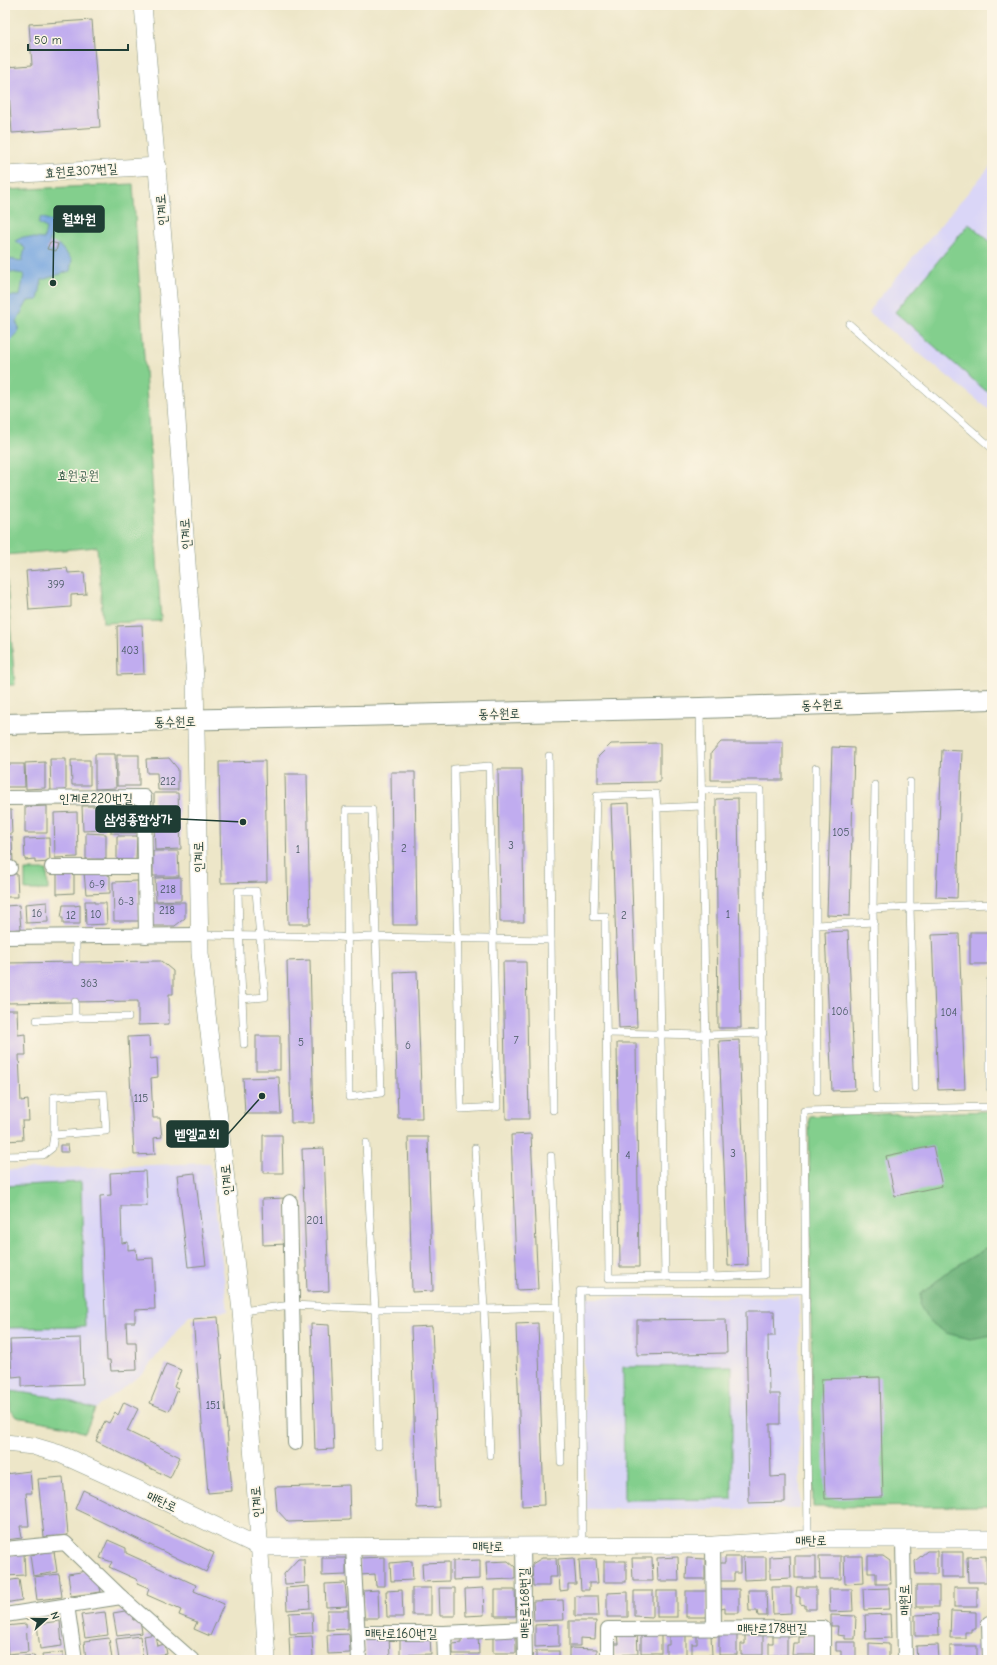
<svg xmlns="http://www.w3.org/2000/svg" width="997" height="1665" viewBox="0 0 997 1665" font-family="'Comic Neue','Poor Story',sans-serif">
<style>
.built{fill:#dad6f7}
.green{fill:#83cf8d;stroke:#518660}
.forest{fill:#6ab278;stroke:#447856}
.water{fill:#76a6e0;stroke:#4a728a}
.building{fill:#c0acef}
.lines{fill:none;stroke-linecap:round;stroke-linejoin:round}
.service-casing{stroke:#86927e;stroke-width:8}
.minor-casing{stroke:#86927e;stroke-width:16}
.tertiary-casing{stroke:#86927e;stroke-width:18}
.secondary-casing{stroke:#86927e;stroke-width:22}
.service{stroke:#fff;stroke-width:7}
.minor{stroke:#fff;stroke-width:14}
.tertiary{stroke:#fff;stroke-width:17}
.secondary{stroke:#fff;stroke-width:20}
.labels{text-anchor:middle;stroke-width:3;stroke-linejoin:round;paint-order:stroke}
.number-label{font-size:11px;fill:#475963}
.street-label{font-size:13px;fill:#1f3d34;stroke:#fcf5e5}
.park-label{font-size:13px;fill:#335a46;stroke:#fcf5e5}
.leader{fill:none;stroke:#1f3d34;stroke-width:1.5}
.callout-dot{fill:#1f3d34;stroke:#fcf5e5;stroke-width:1.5}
.callout{fill:#1f3d34;stroke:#1f3d34;stroke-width:1.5}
.callout-label{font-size:14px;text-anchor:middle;font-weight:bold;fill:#fff}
</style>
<rect width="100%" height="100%" fill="#fcf5e5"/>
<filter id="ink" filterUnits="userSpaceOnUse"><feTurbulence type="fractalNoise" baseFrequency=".025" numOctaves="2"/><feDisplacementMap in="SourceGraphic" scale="8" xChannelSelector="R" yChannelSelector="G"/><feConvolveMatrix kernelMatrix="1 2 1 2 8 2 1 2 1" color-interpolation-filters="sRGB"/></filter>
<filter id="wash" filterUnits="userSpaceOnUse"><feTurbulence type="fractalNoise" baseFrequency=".012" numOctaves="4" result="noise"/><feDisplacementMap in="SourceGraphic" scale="16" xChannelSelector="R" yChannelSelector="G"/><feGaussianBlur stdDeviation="0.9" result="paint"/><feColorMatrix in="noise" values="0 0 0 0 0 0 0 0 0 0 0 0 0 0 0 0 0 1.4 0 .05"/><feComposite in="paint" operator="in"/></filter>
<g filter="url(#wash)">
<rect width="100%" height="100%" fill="#ede6c8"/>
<g class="built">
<path d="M992 164V412L869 313 874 304Z"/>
<path d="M210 1163 228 1311 189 1316 142 1374 95 1409 60 1398 5 1391V1170Z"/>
<path d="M799 1297 800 1509H586L583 1298Z"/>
</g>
<g class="green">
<path d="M133 184 161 621 103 623 97 547 5 555V190Z"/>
<path d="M969 224 992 243V390L986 391 895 312Z"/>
<path d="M5 560 15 685H5Z"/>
<path d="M25 870H47L48 890H25Z"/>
<path d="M992 1111V1245L950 1270 921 1294 990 1336 992 1335V1506L813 1507 809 1116Z"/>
<path d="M81 1182 85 1327 5 1328V1186Z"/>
<path d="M732 1366V1499L624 1500 623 1367Z"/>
<path d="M11 1391 60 1398 95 1409 85 1433 62 1425 16 1417 10 1409Z"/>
</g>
<path class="forest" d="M992 1245V1335L970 1339 946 1333 929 1321 920 1306 921 1294 950 1270Z"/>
<path class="water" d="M41 217 54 222 48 249 56 251 58 244 72 260 70 271 42 280 38 300 28 301 16 322 19 327 17 334 7 344 5 341V296H20L24 274 10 272 9 259 22 261 25 248 15 241 23 237 44 239 46 228 38 223Z"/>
<g id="blocks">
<g class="building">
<path d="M92 20 100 127 12 133 7 67 32 65 29 24Z"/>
<path d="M50 242 58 244 56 251 47 249Z"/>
<path d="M67 568 68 573 84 572 86 594 71 595V607L29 610 26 571Z"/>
<path d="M142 625 144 674 118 675 117 626Z"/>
<path d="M721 742H783V780H711V753Z"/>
<path d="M660 743V782L598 783V757L611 744Z"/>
<path d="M832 747 854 748 850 916 827 915Z"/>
<path d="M942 750 962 751 957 898 936 897Z"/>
<path d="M95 754H115L116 788 95 789Z"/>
<rect x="117" y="755" width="22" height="31"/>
<path d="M169 758 178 769V790H158L157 773H147L146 759Z"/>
<path d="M50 759H66V790L51 791Z"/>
<path d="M71 760H90V785H72Z"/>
<path d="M265 761 267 882 221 883 219 762Z"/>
<path d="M45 762V788L26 789 25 763Z"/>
<path d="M5 764H24L25 787H5Z"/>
<path d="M498 769H522L524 922H500Z"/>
<path d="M391 772H415L417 925H393Z"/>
<path d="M285 774H307L310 924H288Z"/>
<path d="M154 793H178L179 820H154Z"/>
<path d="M738 798 741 1028H718L716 799Z"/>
<path d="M629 803 637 1027 619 1028 611 804Z"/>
<path d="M47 806V833H25V807Z"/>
<path d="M82 806H104V830L83 831Z"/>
<path d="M110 808H135L136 833H111Z"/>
<path d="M5 810H11L12 834H5Z"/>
<path d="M77 812 78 857 55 858 54 813Z"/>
<path d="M180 824 181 849 155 850 154 825Z"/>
<path d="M86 833 106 834V859H86Z"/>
<path d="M117 836H137L136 860H117Z"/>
<path d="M5 837H12L13 864H5Z"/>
<path d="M49 838 50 862 35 863V859L25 860 24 839Z"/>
<path d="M153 851H178L179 876H153Z"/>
<path d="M100 871 110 876V893L86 894 84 872Z"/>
<path d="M57 872H74V893L57 894Z"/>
<path d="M5 874H17L18 897H5Z"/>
<path d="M181 877V900L156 901 155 878Z"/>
<path d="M138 881 139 921H114L113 882Z"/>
<path d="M85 901H94V903H106L107 924 86 925Z"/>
<path d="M47 902 48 922 26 923 25 904Z"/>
<path d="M149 902H185V918L175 926H149Z"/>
<path d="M19 905 21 929 5 930V906Z"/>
<path d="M63 905H75V906L80 905V924H63V918H61Z"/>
<path d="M848 931 855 1090 832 1091 825 932Z"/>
<rect x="970" y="932" width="22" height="32"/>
<path d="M959 934 965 1089 938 1090 932 935Z"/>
<path d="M310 960 314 1123H291L287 961Z"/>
<path d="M161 961 173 971V994H169V1024L138 1025V1001L5 1003V963Z"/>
<path d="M503 962H526L529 1119H506Z"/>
<path d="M417 971 422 1118H398L394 972Z"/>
<path d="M5 1010H17L18 1035 25 1034 26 1055H19L21 1101 28 1100 29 1121H22L23 1140 5 1141Z"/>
<path d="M149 1036 150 1059 157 1058 158 1077 151 1078 153 1118H160L162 1137 154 1138 155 1154 134 1155 128 1037Z"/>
<rect x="256" y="1036" width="24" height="34"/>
<path d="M739 1040 748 1265 728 1266 719 1041Z"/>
<path d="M617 1043H636L639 1267H620Z"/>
<path d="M279 1077 281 1114H245L243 1078Z"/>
<path d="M531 1134 538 1289 517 1290 511 1135Z"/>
<path d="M263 1135H282L283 1173H263Z"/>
<path d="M408 1137H428L433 1291 412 1292Z"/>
<path d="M60 1145H68L69 1152H60Z"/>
<path d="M933 1146 942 1186 895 1196 886 1156Z"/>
<path d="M324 1148 329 1291 307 1292 302 1149Z"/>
<path d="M145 1171 147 1206H121L122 1243 128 1242V1250L136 1249 137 1259 153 1258 155 1309 135 1310V1322H126L127 1342H136L137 1370 111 1371 110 1360H107L100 1196 111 1195 110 1173Z"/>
<path d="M195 1173 206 1265 188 1267 177 1175Z"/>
<path d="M285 1198 287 1244 263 1245 262 1199Z"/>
<path d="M746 1311H774L775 1336H768L769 1394H780V1424H770L771 1477 785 1476V1502L749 1503Z"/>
<path d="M218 1317 232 1491 208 1493 193 1319Z"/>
<path d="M726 1319 727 1353 637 1355V1320Z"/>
<path d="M538 1323 544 1505 522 1506 516 1324Z"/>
<path d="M311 1324 329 1325 334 1449 315 1450Z"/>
<path d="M432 1326 439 1507 417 1508 411 1327Z"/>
<path d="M81 1338 83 1384 22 1386V1376L12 1377 10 1340Z"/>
<path d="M166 1364 181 1370 174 1387 178 1389 169 1411 150 1403Z"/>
<path d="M880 1377 883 1497 825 1499 821 1379Z"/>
<path d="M124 1402 138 1409 127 1431 180 1457 170 1478 96 1441 105 1421 109 1423 115 1412 118 1415Z"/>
<path d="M30 1471 32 1493H26L29 1526H20L22 1538 5 1540V1474Z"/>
<path d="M63 1477 68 1535 44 1537 38 1479Z"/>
<path d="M349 1485 350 1520 288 1522 277 1510 275 1487Z"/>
<path d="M83 1490 214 1553 206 1572 75 1509Z"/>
<path d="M108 1540 126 1548V1553L196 1585 194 1591 224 1604 210 1636 194 1629 197 1622 179 1615 181 1610 147 1595 149 1588 137 1583 138 1580 109 1567 112 1562 100 1558Z"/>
<path d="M54 1551 57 1572 33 1576 30 1555Z"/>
<path d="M927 1551H937V1574H916L915 1561Z"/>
<rect x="941" y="1552" width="22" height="25"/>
<path d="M24 1554 25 1575 5 1576V1555Z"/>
<path d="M790 1556 791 1578 770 1579V1557Z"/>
<rect x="795" y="1556" width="21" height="22"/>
<path d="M819 1556H841V1579H820Z"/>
<path d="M844 1556H863L864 1583 845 1584Z"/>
<path d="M868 1556H883L890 1561 891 1584H876V1573H868Z"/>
<path d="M986 1556 987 1582H968L967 1557Z"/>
<path d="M385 1557V1586H376L375 1574 360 1575V1558Z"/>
<path d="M678 1557 679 1581H658L657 1558Z"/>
<path d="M725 1557H740V1573H734V1581H718L717 1563H725Z"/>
<path d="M743 1557H766V1579L744 1580Z"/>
<path d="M322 1558H346V1575L322 1576Z"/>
<path d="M542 1558H556L557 1577H549V1586H533L532 1564Z"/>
<path d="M574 1558 576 1584H568V1590L560 1591 558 1559Z"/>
<path d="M632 1558H652L653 1581H633Z"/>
<path d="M687 1558 705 1559V1579H686Z"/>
<path d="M298 1559H304L305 1583 285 1584 284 1574Z"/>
<path d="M596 1559 598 1583H589V1590H581L579 1560Z"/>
<path d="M480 1560V1579L453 1580V1561Z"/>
<path d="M412 1561 413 1580 391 1581 390 1563Z"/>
<path d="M508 1561 515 1567V1579L487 1580 486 1562Z"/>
<rect x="604" y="1561" width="22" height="21"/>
<path d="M449 1562V1581L423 1582 422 1563Z"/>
<path d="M87 1571 99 1584 101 1592 71 1596 68 1574Z"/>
<path d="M59 1574 62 1597 37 1600 34 1577Z"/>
<path d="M19 1579 22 1600 5 1603V1581Z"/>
<path d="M345 1583 347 1606 326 1607 325 1584Z"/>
<path d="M309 1586 310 1608 287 1610 286 1588Z"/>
<rect x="916" y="1586" width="23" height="21"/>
<path d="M772 1587H791V1613L773 1614Z"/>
<path d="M797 1587H816V1609H805V1605L800 1604V1597L796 1596Z"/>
<rect x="954" y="1587" width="23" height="20"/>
<rect x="412" y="1588" width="19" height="27"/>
<path d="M439 1588H455V1616H440Z"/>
<path d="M483 1588 484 1615 466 1616 465 1589Z"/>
<path d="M889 1588 890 1609 864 1610 863 1589Z"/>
<path d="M721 1589H739V1613H725V1608L721 1609Z"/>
<path d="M829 1589H852L853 1611 830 1612Z"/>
<path d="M378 1590 379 1618H364L363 1591Z"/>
<path d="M402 1590 403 1617H387L386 1591Z"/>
<path d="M495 1590H515L516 1616H495Z"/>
<path d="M748 1590H766L767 1616H758L757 1611H749Z"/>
<path d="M634 1591H653V1617L634 1616Z"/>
<rect x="657" y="1591" width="20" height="26"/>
<rect x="686" y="1591" width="21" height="26"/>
<path d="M628 1592V1617H607V1593Z"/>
<path d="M575 1596H598L599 1616H575Z"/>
<path d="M563 1600 564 1620 534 1621 533 1601Z"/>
<path d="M131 1610 133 1620 140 1619 142 1633 117 1636 113 1613Z"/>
<path d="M327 1610H348V1629L327 1630Z"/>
<path d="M951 1611 976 1612V1629H971V1632H965V1638H950Z"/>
<path d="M105 1612 108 1635 85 1638 81 1615Z"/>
<path d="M312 1612 313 1633 290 1634 289 1613Z"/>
<path d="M890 1614 891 1638 866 1639 865 1615Z"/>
<path d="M938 1614 939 1636H915V1615Z"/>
<path d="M831 1615 856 1616 855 1639H845V1636L837 1635 838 1626H831Z"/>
<path d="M60 1621 62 1646 40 1649 37 1624Z"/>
<path d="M569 1621H596L595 1639 580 1638V1646H569Z"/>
<path d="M26 1624 28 1652 8 1654 5 1626Z"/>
<path d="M559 1624V1646L535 1647V1625Z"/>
<path d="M637 1631 638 1654 615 1655 614 1644H619L618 1632Z"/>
<path d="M745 1631H763V1655H741V1644H745Z"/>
<rect x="641" y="1632" width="20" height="21"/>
<path d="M773 1632H787V1655H769V1643H773Z"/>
<rect x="493" y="1633" width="23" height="20"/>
<path d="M686 1633V1657H666V1645H669V1634Z"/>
<rect x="719" y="1633" width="18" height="22"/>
<path d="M155 1634 157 1646 165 1644 167 1654 147 1657 144 1636Z"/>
<path d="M349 1634 350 1653 328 1654 327 1635Z"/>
<path d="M466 1634H478L479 1654H453V1644L461 1643V1639H466Z"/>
<path d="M697 1634H711L712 1655H692V1644H697Z"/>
<path d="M804 1634H818V1655H792L793 1643H799V1637H804Z"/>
<path d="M140 1636 143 1657 119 1660 116 1639Z"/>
<path d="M312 1636 313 1657 290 1658 289 1637Z"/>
<path d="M389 1636 390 1658 366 1659 365 1641 368 1637Z"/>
<path d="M430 1637 431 1654 400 1655V1638Z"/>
<path d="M109 1638 112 1659 86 1660 84 1641Z"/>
<path d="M836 1642H856V1660H841V1651H836Z"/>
<path d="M869 1643 889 1644V1660H869Z"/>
<path d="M938 1645 939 1660H917L916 1646Z"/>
<rect x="950" y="1646" width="27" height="14"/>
<path d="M569 1648 597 1649V1660H569Z"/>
<rect x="536" y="1651" width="23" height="9"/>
<path d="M63 1652V1660H43L42 1654Z"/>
<path d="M34 1655 35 1660H8V1658Z"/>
<path d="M479 1657V1660H455V1658Z"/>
<path d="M431 1658V1660H416V1659Z"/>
<rect x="617" y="1658" width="20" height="2"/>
</g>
</g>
</g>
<g filter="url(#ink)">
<use href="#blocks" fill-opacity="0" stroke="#86927e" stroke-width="1"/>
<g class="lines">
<defs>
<g id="service">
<path d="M849 324 992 448"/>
<path d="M700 709 710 1277H665L657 808 702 806"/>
<path d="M489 766 497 1107 461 1109 454 769Z"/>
<path d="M702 790H760L764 1275 710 1277"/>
<path d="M657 808 656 794 597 796 594 917 605 916 609 1278 665 1277"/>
<path d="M346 810H372L381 1093 349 1097Z"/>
<path d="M873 909 875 785"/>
<path d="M816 925V768"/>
<path d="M200 935 339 937 347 938 370 937 551 940 549 756"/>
<path d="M551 940 553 1110"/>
<path d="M76 962V936"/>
<path d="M990 981V1088H992"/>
<path d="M242 999 265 997 256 891H238C239 942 242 993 244 1044"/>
<path d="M75 1002V1018L128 1017"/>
<path d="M37 1020 75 1018"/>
<path d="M606 1033 706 1035 763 1033"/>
<path d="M915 1088 910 907 992 904"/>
<path d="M876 1089 873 909 910 907V782"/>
<path d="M817 1091 816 925 874 922"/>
<path d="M366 1143 375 1309 378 1446"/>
<path d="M5 1156 43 1155 52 1148 54 1135V1097L104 1094 106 1131 54 1135"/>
<path d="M551 1156 557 1307"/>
<path d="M241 1311 292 1305 375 1309H484L475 1148"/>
<path d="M490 1455 484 1309 557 1307 561 1462"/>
<path d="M808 1538 804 1111 992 1107"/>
<path d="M582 1546 580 1291 805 1290"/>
</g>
<g id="minor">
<path d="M5 798 144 797 146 936"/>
<path d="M52 867H144"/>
<path d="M5 868H10"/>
<path d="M5 937 199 935"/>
<path d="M290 1202 295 1443"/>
<path d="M903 1540 905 1660"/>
<path d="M713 1545 714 1629"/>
<path d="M523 1546 525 1660"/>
<path d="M353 1547 359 1660"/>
<path d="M5 1549 65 1543 121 1597 192 1660"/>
<path d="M67 1605 75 1660"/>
<path d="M5 1615 121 1597"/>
<path d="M358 1633H444L525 1629"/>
<path d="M444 1633 445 1660"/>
<path d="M608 1660V1629L823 1628V1660"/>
<path d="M990 1660 989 1623H992"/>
</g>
<g id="tertiary">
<path d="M143 5 170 320 195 678 200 953 241 1311 257 1509 267 1660"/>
<path d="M5 175 158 166"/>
<path d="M5 1443 33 1446 60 1454 155 1497 260 1547 713 1545 808 1539H992"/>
</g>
<path id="secondary" d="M5 724 700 708 992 699"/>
</defs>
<use href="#service" class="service-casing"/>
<use href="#minor" class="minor-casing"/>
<use href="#tertiary" class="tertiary-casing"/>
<use href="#secondary" class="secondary-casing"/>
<use href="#service" class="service"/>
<use href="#minor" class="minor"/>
<use href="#tertiary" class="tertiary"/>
<use href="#secondary" class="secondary"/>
</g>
</g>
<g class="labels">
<g class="number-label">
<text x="56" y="588">399</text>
<text x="130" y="654">403</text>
<text x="168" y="785">212</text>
<text x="841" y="836">105</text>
<text x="511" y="849">3</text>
<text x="404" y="852">2</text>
<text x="298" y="853">1</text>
<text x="97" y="888">6-9</text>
<text x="168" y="893">218</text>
<text x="126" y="905">6-3</text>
<text x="167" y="914">218</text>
<text x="37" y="917">16</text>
<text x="96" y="918">10</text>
<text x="728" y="918">1</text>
<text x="71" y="919">12</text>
<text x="624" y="919">2</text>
<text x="89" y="987">363</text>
<text x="840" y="1015">106</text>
<text x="949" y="1016">104</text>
<text x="516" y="1044">7</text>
<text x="301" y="1046">5</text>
<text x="408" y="1049">6</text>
<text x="141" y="1102">115</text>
<text x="733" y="1157">3</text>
<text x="628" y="1159">4</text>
<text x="315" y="1224">201</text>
<text x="213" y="1409">151</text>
</g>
<g class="street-label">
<text transform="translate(81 170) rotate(-4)" y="5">효원로307번길</text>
<text transform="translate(161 210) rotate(-95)" y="5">인계로</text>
<text transform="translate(185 534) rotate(-94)" y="5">인계로</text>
<text transform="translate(822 704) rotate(-2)" y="5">동수원로</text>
<text transform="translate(499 713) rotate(-1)" y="5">동수원로</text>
<text transform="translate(175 721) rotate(-1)" y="5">동수원로</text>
<text x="96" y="803">인계로220번길</text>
<text transform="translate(198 857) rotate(-91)" y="5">인계로</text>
<text transform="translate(226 1180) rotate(-96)" y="5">인계로</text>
<text transform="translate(162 1501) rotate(25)" y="5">매탄로</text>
<text transform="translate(256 1502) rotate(-95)" y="5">인계로</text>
<text transform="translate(811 1540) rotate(-1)" y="5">매탄로</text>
<text x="488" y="1551">매탄로</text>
<text transform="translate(904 1600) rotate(-91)" y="5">매원로</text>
<text transform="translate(524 1603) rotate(-91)" y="5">매탄로168번길</text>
<text x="772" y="1633">매탄로178번길</text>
<text x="401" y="1638">매탄로160번길</text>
</g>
<g class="park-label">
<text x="78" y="480">효원공원</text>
</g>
</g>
<path class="leader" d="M53 283L54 219M243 822L180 819M262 1096L228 1134"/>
<g class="callout-dot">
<circle cx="53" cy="283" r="4"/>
<circle cx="243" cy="822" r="4"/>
<circle cx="262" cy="1096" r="4"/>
</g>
<g class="callout">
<rect x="54" y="206" width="50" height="26" rx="4"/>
<rect x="96" y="806" width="84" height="26" rx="4"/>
<rect x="167" y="1121" width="61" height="26" rx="4"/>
</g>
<g class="callout-label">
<text x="79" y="224">월화원</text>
<text x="138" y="824">삼성종합상가</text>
<text x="197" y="1139">벧엘교회</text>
</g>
<rect width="997" height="1665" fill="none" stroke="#fcf5e5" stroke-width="20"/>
<g transform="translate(46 1619) rotate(69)" stroke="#fcf5e5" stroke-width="3" paint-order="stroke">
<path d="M0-3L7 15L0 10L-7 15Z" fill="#1f3d34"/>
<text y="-6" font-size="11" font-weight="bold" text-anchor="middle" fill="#1f3d34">N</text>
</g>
<path d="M28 44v6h100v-6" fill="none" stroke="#1f3d34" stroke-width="2"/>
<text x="34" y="44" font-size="12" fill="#1f3d34" stroke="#fcf5e5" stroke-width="3" paint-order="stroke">50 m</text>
</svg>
